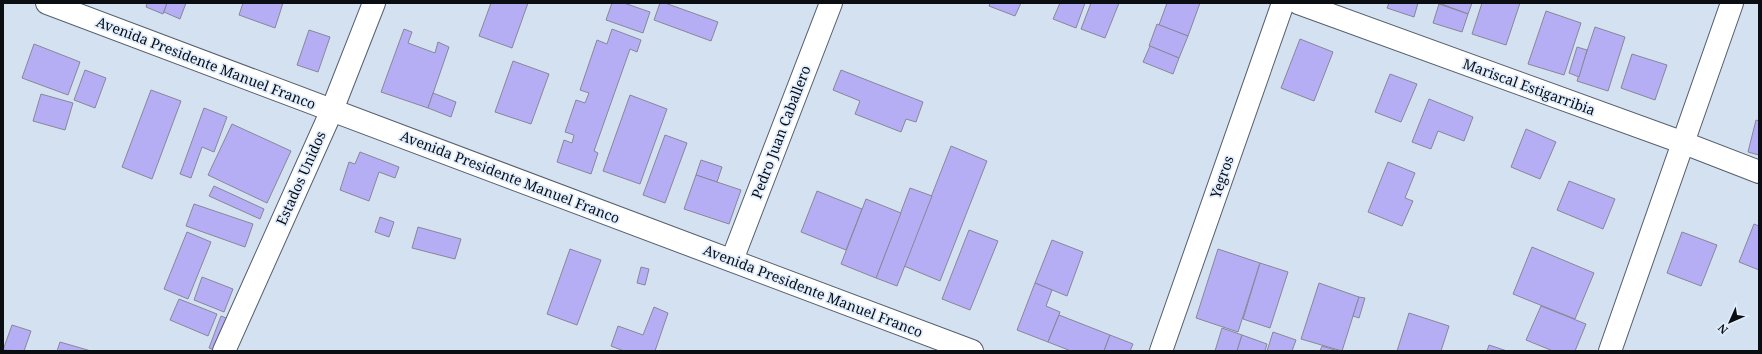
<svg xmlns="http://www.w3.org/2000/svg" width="1762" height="354" viewBox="0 0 1762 354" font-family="'Noto Serif',serif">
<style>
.building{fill:#b5aef5;stroke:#888798}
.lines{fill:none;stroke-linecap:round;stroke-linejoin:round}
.street-casing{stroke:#555f6d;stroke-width:24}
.secondary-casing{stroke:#555f6d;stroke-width:24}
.street{stroke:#fff;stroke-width:22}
.secondary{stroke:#fff;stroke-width:22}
.labels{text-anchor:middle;stroke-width:3.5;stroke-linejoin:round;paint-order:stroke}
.street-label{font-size:14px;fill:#0a0e13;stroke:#e1eefe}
</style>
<rect width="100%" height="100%" fill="#d4e1f1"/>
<g class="building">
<path d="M147 3H167L163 14 146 7Z"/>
<path d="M167 3H186L180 19 164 12Z"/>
<path d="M243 3H283L275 28 239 15Z"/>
<path d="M491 3H528L512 48 479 36Z"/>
<path d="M612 3H624L650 12 643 33 606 20Z"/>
<path d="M660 3H665L718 22 711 41 654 20Z"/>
<path d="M990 3H1021L1015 16 989 6Z"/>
<path d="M1060 3H1085L1076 28 1053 19Z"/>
<path d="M1091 3H1119L1105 38 1081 29Z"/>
<path d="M1167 3H1200L1188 36 1159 25Z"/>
<path d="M1389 3H1418L1414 17 1387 8Z"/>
<path d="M1439 3H1472L1468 14Z"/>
<path d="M1482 3H1520L1506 45 1472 34Z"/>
<path d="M1439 4 1468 14 1462 32 1433 23Z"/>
<path d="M1546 11 1581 23 1564 75 1528 64Z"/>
<path d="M1157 24 1188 36 1179 58 1149 46Z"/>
<path d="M1595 27 1625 37 1608 91 1577 81Z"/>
<path d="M404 29 412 32 408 43 435 53 438 42 449 47 428 108 381 92Z"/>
<path d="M612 29 641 40 637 52 630 49 594 151 598 153 591 174 557 162 564 140 572 143 574 135 565 132 576 100 585 103 589 93 580 90 597 40 607 44Z"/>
<path d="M309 30 330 37 318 72 297 65Z"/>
<path d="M1300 39 1333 52 1314 101 1281 88Z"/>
<path d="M34 44 80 62 68 95 22 78Z"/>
<path d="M1150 46 1179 58 1173 74 1143 62Z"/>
<path d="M1577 47 1587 50 1579 77 1569 73Z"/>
<path d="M1632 54 1667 65 1655 100 1621 88Z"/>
<path d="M513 61 549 74 531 124 495 112Z"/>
<path d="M85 70 106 78 95 108 74 100Z"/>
<path d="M841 70 923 102 916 122 906 119 901 132 855 114 860 101 833 90Z"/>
<path d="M1390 74 1417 84 1401 122 1375 112Z"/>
<path d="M151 90 181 101 152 179 122 167Z"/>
<path d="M433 93 456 102 451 117 428 108Z"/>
<path d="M41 94 73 103 65 130 33 121Z"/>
<path d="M630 95 667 109 640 184 603 171Z"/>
<path d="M1429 99 1473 117 1464 141 1438 131 1431 149 1412 142Z"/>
<path d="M204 108 227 117 214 152 202 147 191 178 180 174Z"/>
<path d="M1756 120 1759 121V155L1748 152Z"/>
<path d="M232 124 291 151 267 203 208 175Z"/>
<path d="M1526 129 1556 142 1540 179 1511 167Z"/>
<path d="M665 135 687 143 665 203 643 195Z"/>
<path d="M951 146 987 161 940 281 904 266Z"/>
<path d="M360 152 399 167 395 178 379 172 369 201 340 190 349 162 355 164Z"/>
<path d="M701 160 722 167 717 182 696 175Z"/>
<path d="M1388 162 1415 173 1405 198 1413 201 1402 226 1368 212Z"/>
<path d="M696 175 741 190 729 224 684 209Z"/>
<path d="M1569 181 1615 199 1603 229 1557 210Z"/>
<path d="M214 186 264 209 260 219 209 196Z"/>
<path d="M910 188 932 196 897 286 876 278Z"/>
<path d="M817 191 862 209 846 250 801 232Z"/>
<path d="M866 199 901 213 876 278 841 264Z"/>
<path d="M194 204 253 224 245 247 186 226Z"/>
<path d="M380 217 394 222 389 237 375 232Z"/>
<path d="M1754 224 1759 226V270L1739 262Z"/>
<path d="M418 227 461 239 455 259 412 248Z"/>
<path d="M969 230 998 241 970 310 942 299Z"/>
<path d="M187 232 211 242 188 299 164 289Z"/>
<path d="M1682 232 1717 245 1701 286 1667 273Z"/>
<path d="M1052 240 1083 252 1067 296 1035 283Z"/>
<path d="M1532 247 1594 273 1575 319 1513 294Z"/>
<path d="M570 249 601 260 577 325 547 314Z"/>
<path d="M1218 249 1260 263 1238 332 1196 318Z"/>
<path d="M1260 263 1288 272 1270 328 1243 319Z"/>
<path d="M641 267 649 269 645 285 637 283Z"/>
<path d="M202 277 233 289 224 312 194 300Z"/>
<path d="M1035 283 1052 290 1046 306 1060 312 1048 342 1017 330Z"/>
<path d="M1319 283 1359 297 1342 351 1301 339Z"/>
<path d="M1359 297 1365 298 1359 318 1353 316Z"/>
<path d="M179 299 217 314 208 336 170 320Z"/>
<path d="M1541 306 1586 324 1575 351H1553L1526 340Z"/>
<path d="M654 307 668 313 655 351H624L611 346 618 326 643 335Z"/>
<path d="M1409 313 1449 326 1441 351H1397Z"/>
<path d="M1059 315 1110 335 1104 351H1071L1048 342Z"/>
<path d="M221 316 231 320 217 351 209 348Z"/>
<path d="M12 325 31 331 24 351 3 350Z"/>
<path d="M1222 328 1242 335 1237 351H1215Z"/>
<path d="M1273 332 1296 340 1292 351H1267Z"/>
<path d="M1110 335 1133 344 1130 351H1104Z"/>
<path d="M1242 335 1267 344 1265 351H1237Z"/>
<path d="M60 342 91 351H57Z"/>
<path d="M1489 345 1507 351H1487Z"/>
<path d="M1322 346 1338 351H1320Z"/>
</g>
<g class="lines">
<defs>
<g id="street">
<path d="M1298 3 1684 143 1759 172"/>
<path d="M732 260 831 3"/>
<path d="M224 351 332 110 374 3"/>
<path d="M1161 351 1283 3"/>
<path d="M1610 351 1732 3"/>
</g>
<path id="secondary" d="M47 3 972 351"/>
</defs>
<use href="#street" class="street-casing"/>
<use href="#secondary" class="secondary-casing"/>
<use href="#street" class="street"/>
<use href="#secondary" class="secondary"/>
</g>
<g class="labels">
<g class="street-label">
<text transform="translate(206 63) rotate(21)" y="5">Avenida Presidente Manuel Franco</text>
<text transform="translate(1529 87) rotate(20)" y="5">Mariscal Estigarribia</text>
<text transform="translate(781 132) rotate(-69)" y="5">Pedro Juan Caballero</text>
<text transform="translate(510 177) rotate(21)" y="5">Avenida Presidente Manuel Franco</text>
<text transform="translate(1222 177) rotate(-71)" y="5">Yegros</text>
<text transform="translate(301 178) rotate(-66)" y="5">Estados Unidos</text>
<text transform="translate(813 291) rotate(21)" y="5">Avenida Presidente Manuel Franco</text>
</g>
</g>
<rect width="1762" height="354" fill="none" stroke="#0a0e13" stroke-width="8"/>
<g transform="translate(1730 322) rotate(225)" stroke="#e1eefe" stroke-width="3" paint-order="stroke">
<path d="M0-3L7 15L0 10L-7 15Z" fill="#0a0e13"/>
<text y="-6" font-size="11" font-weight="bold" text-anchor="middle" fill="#0a0e13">N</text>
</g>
</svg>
